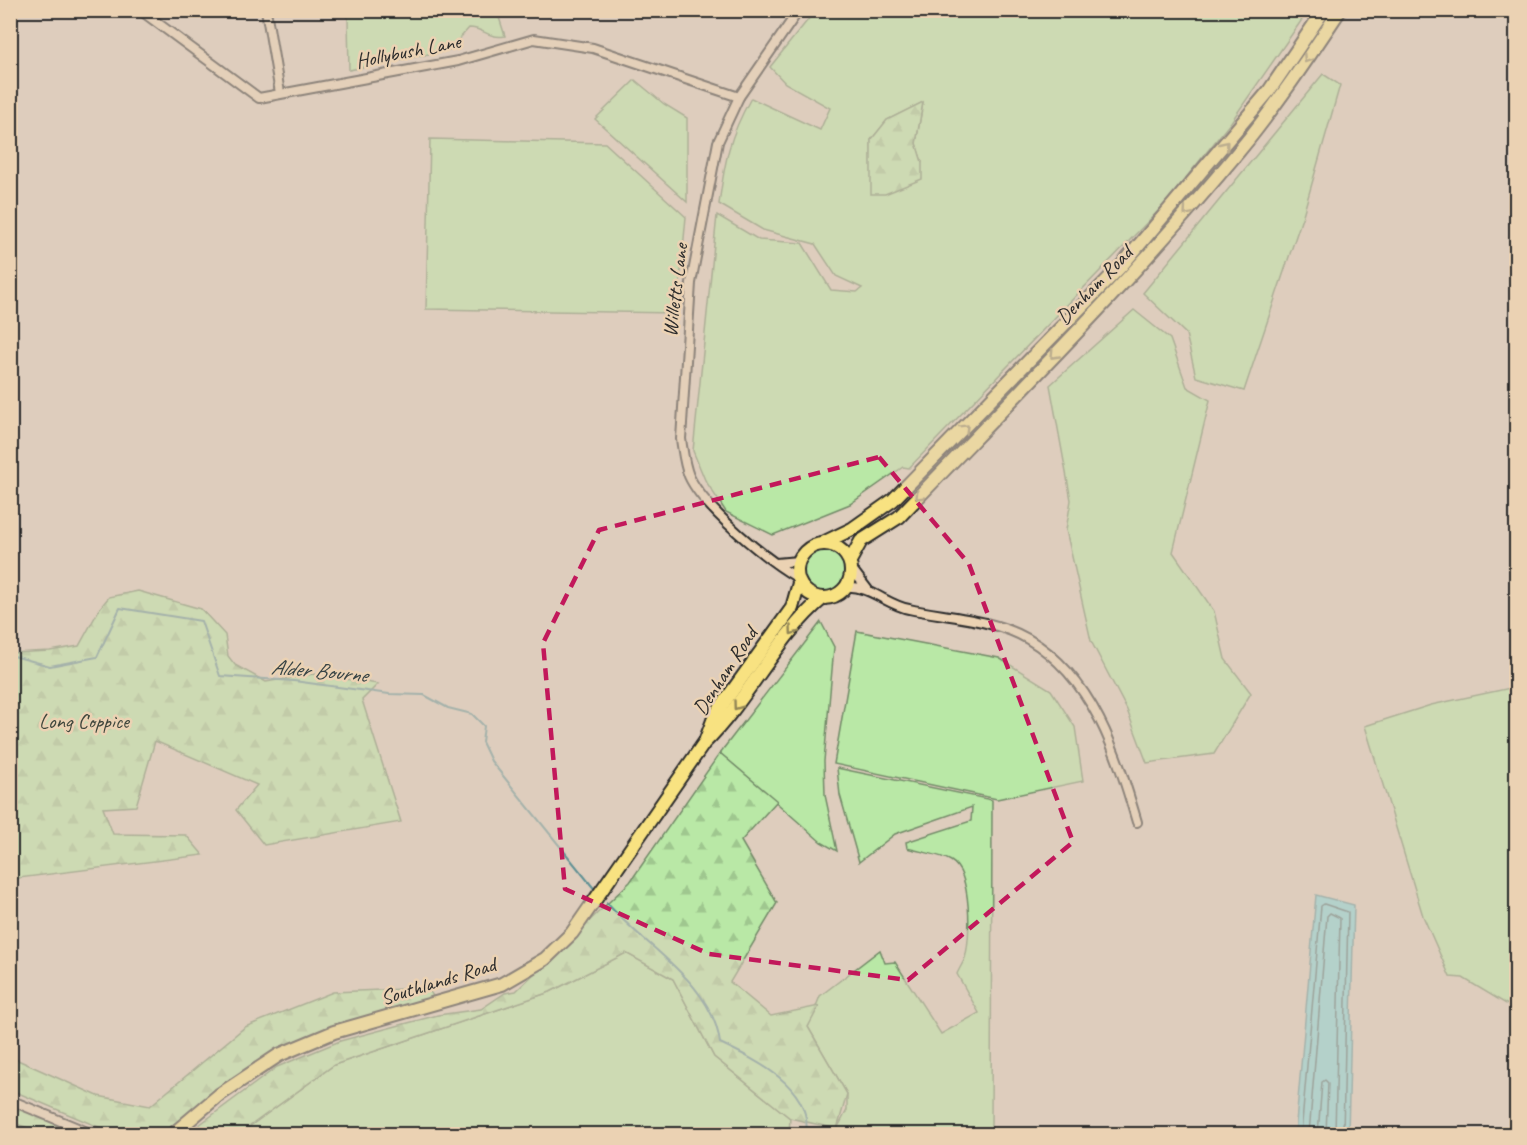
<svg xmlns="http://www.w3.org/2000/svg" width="1527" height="1145" viewBox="0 0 1527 1145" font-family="Caveat,sans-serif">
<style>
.grass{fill:#b9e8a6;stroke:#728a68;stroke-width:1.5;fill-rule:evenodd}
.forest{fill:url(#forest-firs);stroke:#728a68;stroke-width:1.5}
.water{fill:#82d4da;stroke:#5f9094;stroke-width:1.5}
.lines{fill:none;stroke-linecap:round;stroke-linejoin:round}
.shore{stroke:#4e6f71;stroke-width:1.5}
.stream{stroke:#5f9094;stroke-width:2}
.street-casing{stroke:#2b2b2b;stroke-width:12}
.primary-casing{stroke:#2b2b2b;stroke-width:16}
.street{stroke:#ebd2b3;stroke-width:8}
.primary{stroke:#f8e281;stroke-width:12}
.oneway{stroke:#928656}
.marked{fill:none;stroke:#c2185b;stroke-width:4.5;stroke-dasharray:12 8;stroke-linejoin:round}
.labels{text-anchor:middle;stroke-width:5;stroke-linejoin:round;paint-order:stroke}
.street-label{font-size:21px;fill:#2b2b2b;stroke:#ebd2b3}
.park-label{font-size:21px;fill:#40473d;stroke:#ebd2b3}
.water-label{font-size:22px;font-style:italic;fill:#384445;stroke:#ebd2b3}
</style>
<defs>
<pattern id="forest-firs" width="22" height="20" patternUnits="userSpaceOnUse" patternTransform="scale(1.5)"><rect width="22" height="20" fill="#b9e8a6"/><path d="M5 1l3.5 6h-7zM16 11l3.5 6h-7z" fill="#9fc78f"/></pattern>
</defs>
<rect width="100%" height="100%" fill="#decdbd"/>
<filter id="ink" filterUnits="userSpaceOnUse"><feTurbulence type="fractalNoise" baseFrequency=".0167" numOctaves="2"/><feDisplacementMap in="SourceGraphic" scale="12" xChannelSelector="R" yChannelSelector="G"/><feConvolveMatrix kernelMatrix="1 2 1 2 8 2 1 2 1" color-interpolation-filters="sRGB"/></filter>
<g filter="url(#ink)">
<g class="grass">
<path d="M345 11H497L505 36C488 39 484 28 469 28L449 50 349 70 348 19Z"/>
<path d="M815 11H1308L1231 122 1164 205 909 468 903 467 850 504 773 535 726 512 705 480 693 451 717 215 759 240 802 243 831 290 857 292 862 288 836 276 815 244 763 230 719 204C725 160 729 137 751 98L820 130 830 108 785 83 770 67ZM923 102 916 144 922 162 872 189 871 140 887 120Z"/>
<path d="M1323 74 1340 85 1303 215 1244 391 1196 377 1186 334 1143 293Z"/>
<path d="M635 80 664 104 687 118V202L595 119Z"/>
<path d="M430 139 605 143 686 217 677 313 426 309Z"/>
<path d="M1134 310 1170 339 1187 387 1210 400 1173 552 1214 611 1225 659 1251 693 1214 754 1147 763 1127 710 1091 641 1066 530 1071 500 1050 385Z"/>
<circle cx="824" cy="570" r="22"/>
<path d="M821 622 834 647 824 761 825 795 837 851 821 842 720 753Z"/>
<path d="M857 631 999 658 1051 690 1075 727 1083 781 997 799 834 764Z"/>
<path d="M1515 687 1516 688V1010L1463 978 1450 977 1423 916 1365 726 1431 705Z"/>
<path d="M837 768 992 800 991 1134H818L822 1126 837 1129 847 1110V1094L808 1027 820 996 880 950 885 963 895 962 941 1034 979 1013 957 974C959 969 963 963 965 958 971 937 972 873 951 861 940 854 920 852 907 848L906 842 971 821 972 807 895 834 859 862 840 795Z"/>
<path d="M626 953 673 979 714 1057 790 1118 789 1134H239L334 1065 550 992Z"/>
<path d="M10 1122 45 1134H46H11Z"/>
</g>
<g class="forest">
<path d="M923 102 916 143 922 162V179L885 194H871V140L887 120Z"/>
<path d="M138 591 201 609 225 635 228 656 235 665 266 682 313 674 378 684 362 700 401 822 264 845 236 810 257 785 155 741 136 806 103 808 113 834 186 835 203 855 11 879V653L50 651 79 646 100 608 109 597Z"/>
<path d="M720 753 777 801 741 841 777 903 730 982 771 1016 819 1006 808 1027 847 1094 837 1129 790 1118 714 1057 673 979 626 953 550 992 334 1065 239 1134H187L277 1067 340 1041 438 1015 481 1009 505 993 516 991 630 882Z"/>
<path d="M428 988 434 998 280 1048 258 1061 167 1134H115L11 1090V1057L98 1096 150 1106 245 1027 333 992Z"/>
<path d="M10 1104 58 1124 45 1134 11 1122Z"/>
</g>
<path class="water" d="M1316 895 1354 905 1348 1134H1295Z"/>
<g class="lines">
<g class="shore">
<path d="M1301 1134 1321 906 1324 904 1348 912 1343 1134"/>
<path d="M1309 1134 1327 916 1330 913 1340 918 1335 1134"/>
<path d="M1318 1134 1322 1082 1325 1080 1328 1083 1326 1134"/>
</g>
<g class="stream">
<path d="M10 655 50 666 97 657 120 608 201 621 220 676 294 681 389 694 424 695 448 708 472 714 484 726 482 742 491 761 596 891"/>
<path d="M607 903C644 947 712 981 720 1043 756 1060 813 1087 806 1134"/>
</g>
<defs>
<g id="street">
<path d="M140 10 259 98 458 61 534 39 593 48 739 97"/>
<path d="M266 10 280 93"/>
<path d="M776 563 798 561"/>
<path d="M852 569 868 590"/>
<path d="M798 578C767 560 704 509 689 476 684 464 683 451 681 439L691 283 718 142 739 97 799 10"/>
<path d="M846 587C869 585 887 605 909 609 947 617 994 619 1028 639 1093 677 1117 754 1137 822"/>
<path d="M10 1100 92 1134"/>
</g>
<g id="primary">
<path d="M823 543 852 529 893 500 1123 264 1269 91 1324 10"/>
<circle cx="824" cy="571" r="27"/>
<path d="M850 561 861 541 899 517C1014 397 1133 279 1239 151 1276 106 1308 58 1340 10"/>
<path d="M706 739 715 715 792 608 799 583"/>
<path d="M173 1134 219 1095 279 1055 334 1032 502 984 545 959 572 933 704 743C748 700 778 635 823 598"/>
</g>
</defs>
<use href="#street" class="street-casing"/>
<use href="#primary" class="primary-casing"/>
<use href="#street" class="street"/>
<use href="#primary" class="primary"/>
</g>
<defs><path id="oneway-chevron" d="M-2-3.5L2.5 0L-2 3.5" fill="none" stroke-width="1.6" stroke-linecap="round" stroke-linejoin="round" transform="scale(1.5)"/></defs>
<g class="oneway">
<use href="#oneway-chevron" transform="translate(1307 59) rotate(124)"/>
<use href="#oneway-chevron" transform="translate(1225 145) rotate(-51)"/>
<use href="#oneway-chevron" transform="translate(1187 212) rotate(131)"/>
<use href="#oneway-chevron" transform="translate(1054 355) rotate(134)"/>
<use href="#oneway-chevron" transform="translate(965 428) rotate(-45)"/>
<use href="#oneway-chevron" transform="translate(919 496) rotate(134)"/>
<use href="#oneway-chevron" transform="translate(793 631) rotate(126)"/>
<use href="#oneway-chevron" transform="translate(737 706) rotate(126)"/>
</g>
</g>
<path d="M0 0H1527V1145H0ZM879 457 969 564 1073 842 908 980 709 954 565 889 543 643 599 530Z" fill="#decdbd" fill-opacity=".55" fill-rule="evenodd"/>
<path class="marked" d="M879 457 969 564 1073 842 908 980 709 954 565 889 543 643 599 530Z"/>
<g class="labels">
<g class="street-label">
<text transform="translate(408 51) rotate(-11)" y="7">Hollybush Lane</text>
<text transform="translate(1094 285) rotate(-46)" y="7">Denham Road</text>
<text transform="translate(675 290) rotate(-83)" y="7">Willetts Lane</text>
<text transform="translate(725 671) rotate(-57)" y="7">Denham Road</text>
<text transform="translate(438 981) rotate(-17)" y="7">Southlands Road</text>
</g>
<g class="park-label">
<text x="84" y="728">Long Coppice</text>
</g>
<g class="water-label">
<text transform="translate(319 670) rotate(5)" y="8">Alder Bourne</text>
</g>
</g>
<rect width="1527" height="1145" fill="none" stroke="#ebd2b3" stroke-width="36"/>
<rect x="18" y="18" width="1491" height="1109" fill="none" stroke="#2b2b2b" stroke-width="2" filter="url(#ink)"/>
</svg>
